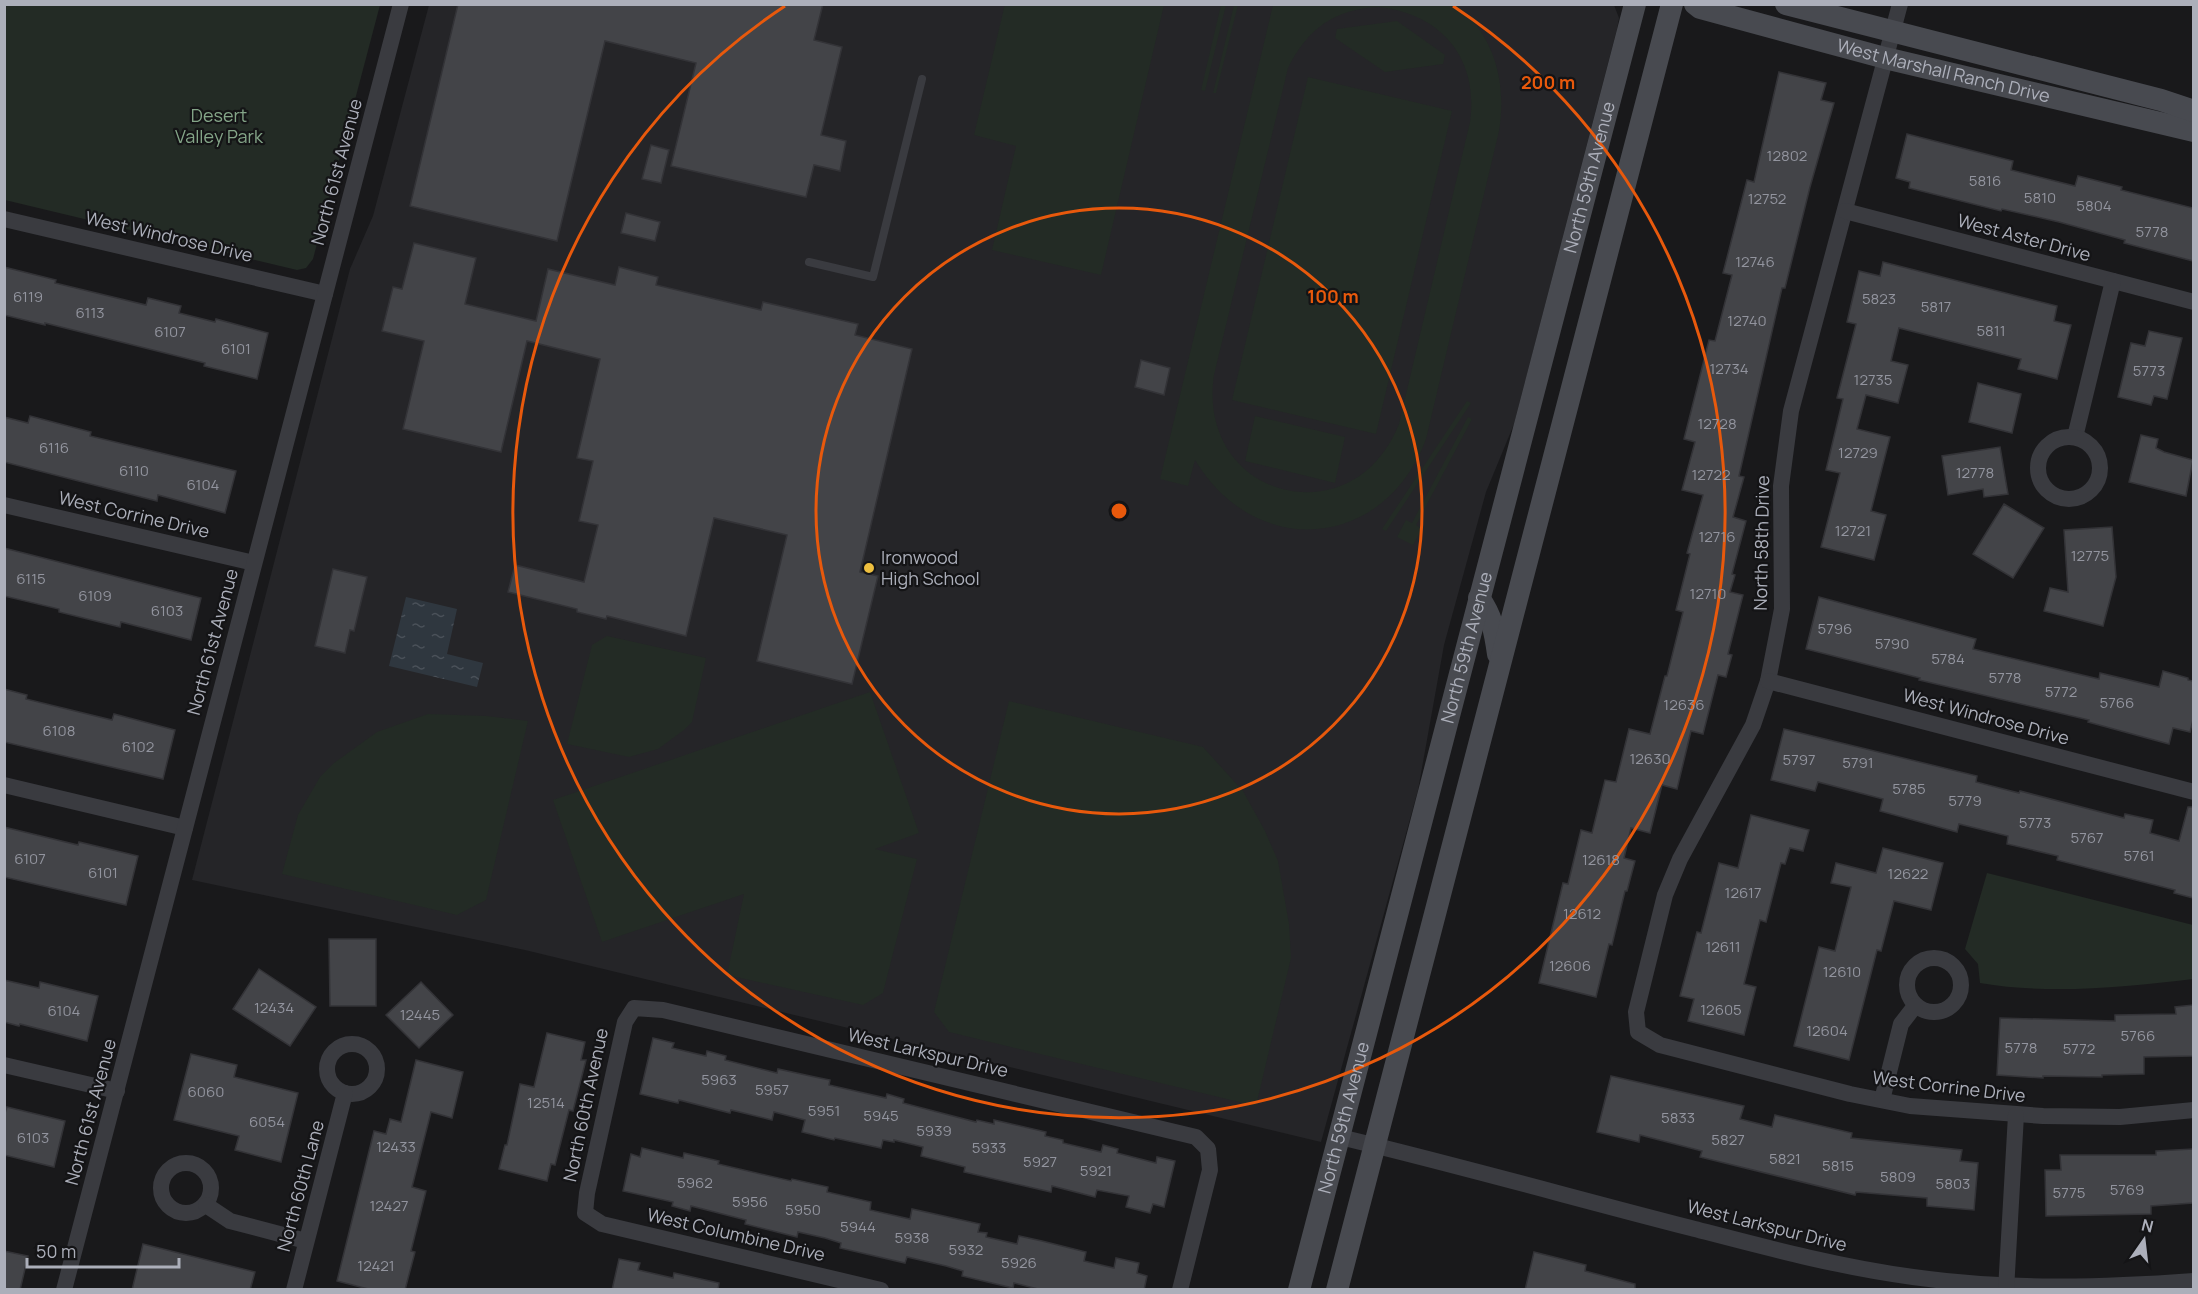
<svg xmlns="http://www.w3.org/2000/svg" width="2198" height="1294" viewBox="0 0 2198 1294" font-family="Manrope,sans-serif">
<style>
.built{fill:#252528}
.green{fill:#232b25;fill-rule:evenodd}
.water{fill:url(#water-ripples)}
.building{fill:#434448;stroke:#333337;stroke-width:1.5}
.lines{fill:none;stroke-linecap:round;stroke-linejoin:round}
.lane{stroke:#3a3b40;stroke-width:8}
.street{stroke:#3a3b40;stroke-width:16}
.secondary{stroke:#484a50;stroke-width:22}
.ring{fill:none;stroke:#e8590c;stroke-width:3}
.poi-dot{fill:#eebf3f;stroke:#141416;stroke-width:2}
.labels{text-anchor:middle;stroke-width:4.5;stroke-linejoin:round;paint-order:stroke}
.number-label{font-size:15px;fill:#92949e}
.street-label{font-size:18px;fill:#acafba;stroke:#141416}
.park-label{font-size:18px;fill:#84a588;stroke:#141416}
.poi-label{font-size:18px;fill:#acafba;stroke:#141416;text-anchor:start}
.centre{fill:#e8590c;stroke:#141416;stroke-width:3}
.ring-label{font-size:18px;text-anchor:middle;font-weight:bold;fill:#e8590c;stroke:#141416;stroke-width:4.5;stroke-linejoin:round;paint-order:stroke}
</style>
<defs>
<pattern id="water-ripples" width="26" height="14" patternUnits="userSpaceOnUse" patternTransform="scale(1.5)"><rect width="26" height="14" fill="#2f373f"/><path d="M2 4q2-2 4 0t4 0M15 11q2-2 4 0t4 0" fill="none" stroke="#4a5159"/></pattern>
</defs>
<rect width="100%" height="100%" fill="#19191b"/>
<path class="built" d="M429 5H1614L1619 18 1617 29 1514 424 1486 492 1444 645 1418 790 1321 1142 525 950 192 880 350 269 373 216Z"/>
<g class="green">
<path d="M5 4 380 5 313 259 306 268 297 270 5 200Z"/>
<path d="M1005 4 1164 5 1101 275 992 250 1016 146 974 135Z"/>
<path d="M1221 5H1226L1205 91 1201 90Z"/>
<path d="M1234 5H1238L1216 93H1213Z"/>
<path d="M1273 5H1456C1495 35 1507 84 1499 131L1426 439C1385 550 1256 561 1195 460L1188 486 1160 479ZM1379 7C1442 14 1479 59 1470 122L1399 424C1353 540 1196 498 1214 375L1288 68C1308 28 1335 9 1379 7Z"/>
<path d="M1397 21 1445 55 1443 64 1385 72 1335 38 1337 29Z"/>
<path d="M1308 77 1452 111 1376 434 1232 400Z"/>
<path d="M1467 401 1471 403 1386 531 1382 529Z"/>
<path d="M1255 416 1345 437 1335 483 1245 461Z"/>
<path d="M1468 417 1472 419 1416 525 1422 529 1413 545 1397 537 1406 520 1412 523Z"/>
<path d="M607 636 706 658 692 722 684 730 658 749 629 757 567 744 592 645Z"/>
<path d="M870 692 919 833 875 849 917 859 883 993 863 1005 727 975 744 894 602 942 553 800Z"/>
<path d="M1009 701 1203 747 1243 791 1265 831 1278 861 1289 924 1291 958 1256 1106 949 1032 934 1012Z"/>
<path d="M428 714 486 716 528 721 486 900 457 915 282 874 298 815 320 777 334 763 377 732Z"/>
<path d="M1987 873 2193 925V979C2124 987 2050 995 1980 983L1978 964 1965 949Z"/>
</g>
<path class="water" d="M406 597 457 609 447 654 483 663 477 687 389 666Z"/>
<g class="building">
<path d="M458 4H823L814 40 842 47 821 135 846 141 840 171 814 165 806 197 671 166 696 63 605 41 557 241 410 206Z"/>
<path d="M1779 72 1826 83 1821 100 1834 103 1810 187 1785 288H1782L1739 476 1744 477 1733 517 1746 521 1732 574 1735 575 1730 592 1743 595 1728 654 1732 655 1726 677 1718 675 1703 734 1691 731 1677 789 1662 785 1650 833 1631 828 1624 858 1635 861 1627 891H1625L1612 945 1609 944 1596 997 1539 983 1563 883 1568 884 1581 830 1592 833 1605 780 1616 782 1629 729 1650 734 1665 676H1667L1683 612 1676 610 1690 554 1687 553 1703 495 1682 490 1695 442 1684 439 1709 340 1715 341 1732 275 1723 273 1747 180 1754 182Z"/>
<path d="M1907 134 2013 161 2011 170 2075 186 2078 176 2122 187 2121 190 2193 208V261L2124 243 2125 240 2059 222 2002 209 2001 211 1909 188 1910 182 1896 178Z"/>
<path d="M651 145 669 150 661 183 642 179Z"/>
<path d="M626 213 660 222 655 241 621 233Z"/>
<path d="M414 243 476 258 465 304 536 321 548 269 615 285 619 267 658 277 656 285 761 310 763 302 858 324 855 335 912 349 860 572 878 576 852 684 757 661 787 535 714 518 686 636 607 616 606 619 577 612V609L508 592 515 565 584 582 598 525 579 521 593 461 577 458 600 359 527 341 501 452 403 429 424 341 382 331 393 287 402 289Z"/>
<path d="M1883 262 2057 306 2054 321 2071 325 2057 379 2018 369 2021 359 1899 328 1891 361 1908 365 1898 403 1866 395 1857 429 1890 437 1871 511 1886 515 1874 560 1821 547 1840 473 1826 470 1843 399 1837 398 1856 324 1847 322 1859 271 1880 276Z"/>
<path d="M4 267 56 280 55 283 146 305 148 298 181 306 179 313 215 322 216 319 268 333 257 379 204 366 205 363 45 323V325L4 315Z"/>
<path d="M2149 331 2182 338 2167 399 2154 396 2151 405 2118 397 2131 343 2145 346Z"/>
<path d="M1141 360 1170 368 1164 395 1135 387Z"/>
<path d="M1978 383 2021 394 2012 433 1969 422Z"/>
<path d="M30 416 91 432 90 436 236 471 225 513 158 495 157 501 4 462V417L28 423Z"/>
<path d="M2141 435 2158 439 2156 448 2164 452 2193 460 2186 496 2129 482Z"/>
<path d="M2000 447 2008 494 1984 497 1983 489 1948 495 1942 456Z"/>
<path d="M2004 504 2044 528 2013 578 1973 554Z"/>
<path d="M2112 527 2116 577 2103 626 2044 611 2050 588 2068 592 2064 530Z"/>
<path d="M4 548 201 598 191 640 121 622 120 627 59 612V609L4 596Z"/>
<path d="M333 569 367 577 354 631 350 630 345 653 315 646Z"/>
<path d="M1819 597 1976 639 1973 649 2099 679 2100 673 2159 687 2163 671 2188 678V680L2193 681V720L2190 732 2173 728 2169 744 2088 722 2089 720 1919 680 1920 678 1806 649Z"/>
<path d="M4 689 27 695 26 699 112 720 114 714 175 730 163 779 4 742Z"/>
<path d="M1784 729 1977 776 1976 782 2019 793 2020 791 2124 818 2125 814 2153 820 2150 833 2179 841 2188 807H2193V898L2174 893 2175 890 2057 860 2058 856 2007 844 2008 836 1959 824 1957 832 1880 811 1883 799 1818 782 1815 791 1771 780Z"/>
<path d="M1751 815 1809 830 1803 851 1790 848 1785 864 1781 863 1766 922 1760 920 1744 984 1756 987 1744 1035 1688 1021 1694 999 1680 996 1697 932 1701 933 1719 863 1738 868Z"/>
<path d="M4 827 78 845 79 842 138 856 126 905 4 877Z"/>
<path d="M1883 848 1943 863 1931 910 1894 901 1881 951 1877 950 1849 1060 1794 1046 1819 947 1835 951 1851 887 1831 883 1836 863 1876 873Z"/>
<path d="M329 939H376V1006H330Z"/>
<path d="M259 969 316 1007 290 1046 233 1009Z"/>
<path d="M4 980 39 988 40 982 98 996 87 1041 20 1024 19 1026 4 1022Z"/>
<path d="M421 982 453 1015 419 1048 386 1015Z"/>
<path d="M2193 1005V1056L2144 1057V1074L2102 1075V1077L2043 1076V1078L1997 1075 2000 1018 2115 1021V1015L2176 1014 2175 1007Z"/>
<path d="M547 1033 585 1042 581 1060H586L573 1111 569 1110 555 1165 551 1164 547 1181 499 1169 505 1145H507L520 1084 534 1087Z"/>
<path d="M653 1038 674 1043 672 1048 706 1056 707 1051 726 1056 725 1060 777 1073 778 1069 815 1077 830 1080 829 1085 886 1098 887 1094 904 1099 903 1103 976 1122 977 1120 994 1124V1120L1046 1132 1045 1136 1063 1140V1143L1101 1152 1103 1145 1118 1149 1117 1153 1156 1163 1157 1157 1175 1161 1164 1207 1153 1204 1150 1213 1126 1207 1129 1196 1097 1190 1095 1197 1052 1186 1051 1192 964 1172 965 1167 921 1156 923 1147 894 1140V1142L883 1140 881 1148 835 1138 834 1140 802 1132 805 1120 774 1112 772 1120 731 1110 730 1113 679 1100 678 1103 640 1094Z"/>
<path d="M191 1054 237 1065 234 1077 298 1093 281 1162 235 1150 239 1136 174 1120Z"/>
<path d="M416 1060 463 1072 452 1118 431 1112 412 1187 426 1191 411 1251 415 1252 405 1290H372L337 1281 374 1131 386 1134 390 1119 401 1122Z"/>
<path d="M1611 1076 1744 1106 1740 1119 1772 1127 1775 1115 1852 1133 1851 1138 1962 1150 1960 1161 1978 1163 1974 1210 1927 1206V1198L1856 1192 1855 1195 1700 1157 1702 1151 1640 1135 1639 1142 1597 1132Z"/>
<path d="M7 1107 65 1121 54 1167 4 1155V1116Z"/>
<path d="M642 1148 683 1158 684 1153 719 1161 718 1164 791 1181 792 1179 828 1187 827 1192 871 1202 870 1210 910 1219 912 1209 980 1224 978 1232 987 1233 986 1237 1017 1244 1019 1236 1042 1241 1086 1252 1084 1261 1114 1268 1116 1258 1139 1263 1137 1273 1147 1276 1144 1290H1042L1014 1283 1013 1288 962 1276 963 1271 946 1266 907 1257 905 1263 840 1248 841 1243 825 1238 798 1232 797 1237 745 1224 746 1220 691 1206 690 1211 672 1206 673 1202 623 1191 631 1154 640 1157Z"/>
<path d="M2193 1149V1203L2151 1206V1214L2046 1216 2045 1170H2061L2060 1155H2156V1151Z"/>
<path d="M143 1244 255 1272 250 1290H132Z"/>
<path d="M4 1251 28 1256 20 1290H4Z"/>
<path d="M1534 1252 1586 1265 1585 1271 1635 1284V1290H1525Z"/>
<path d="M619 1259 640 1263 638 1270 673 1278 674 1273 719 1283 718 1290H612Z"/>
</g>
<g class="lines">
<path class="lane" d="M809 262 873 277 922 79"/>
<g class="street">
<path d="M1900 4 1791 411 1781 486 1782 609 1768 681 1753 725 1680 859 1665 895 1636 1012 1638 1032 1660 1045 1850 1094 1910 1106 2043 1116 2120 1117 2194 1110"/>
<path d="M1845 211 2194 302"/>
<path d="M4 219 325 294"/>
<path d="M2075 437 2113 281"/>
<circle cx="2069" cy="468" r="31"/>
<path d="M4 505 254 563"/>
<path d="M1768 681 2194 792"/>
<path d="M4 785 185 828"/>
<circle cx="1934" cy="985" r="27"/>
<circle cx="352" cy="1069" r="25"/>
<path d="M4 1065 117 1091"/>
<path d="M1882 1100 1901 1024 1915 1006"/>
<path d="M1340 1137C1457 1165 1574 1198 1691 1228 1764 1247 1838 1267 1913 1277 2006 1290 2100 1288 2194 1281"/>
<circle cx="186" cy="1188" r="25"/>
<path d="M206 1205 230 1221 306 1241"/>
<path d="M64 1290 401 4"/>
<path d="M294 1290 345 1093"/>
<path d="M881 1290 602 1224 585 1213 587 1193 625 1022 634 1008 663 1010 1196 1137 1208 1149 1210 1170 1180 1290"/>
<path d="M2006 1290 2016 1115"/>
</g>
<g class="secondary">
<path id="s1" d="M1695 4 1700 8 1885 58 2194 131"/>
<path d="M1786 4 2161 100 2194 111"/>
<path d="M1479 598C1492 616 1495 632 1498 654"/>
<path id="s2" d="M1299 1290 1635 4"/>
<path d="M1337 1290 1672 4"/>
</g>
</g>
<g class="ring">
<circle cx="1119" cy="511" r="303"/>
<path d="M1453 6A606 606 0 1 1 785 6"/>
</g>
<circle class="poi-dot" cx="869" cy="568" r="6"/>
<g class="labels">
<g class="number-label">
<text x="1787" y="161">12802</text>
<text x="1985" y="186">5816</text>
<text x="2040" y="203">5810</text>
<text x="1767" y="204">12752</text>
<text x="2094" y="211">5804</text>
<text x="2152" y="237">5778</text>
<text x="1755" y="267">12746</text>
<text x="28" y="302">6119</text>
<text x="1879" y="304">5823</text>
<text x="1936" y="312">5817</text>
<text x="90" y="318">6113</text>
<text x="1747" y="326">12740</text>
<text x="1991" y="336">5811</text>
<text x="170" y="337">6107</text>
<text x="236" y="354">6101</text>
<text x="1729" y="374">12734</text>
<text x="2149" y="376">5773</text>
<text x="1873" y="385">12735</text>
<text x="1717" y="429">12728</text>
<text x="54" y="453">6116</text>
<text x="1858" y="458">12729</text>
<text x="134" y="476">6110</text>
<text x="1975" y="478">12778</text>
<text x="1711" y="480">12722</text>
<text x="203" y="490">6104</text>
<text x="1853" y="536">12721</text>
<text x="1717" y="542">12716</text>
<text x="2090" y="561">12775</text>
<text x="31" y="584">6115</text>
<text x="1708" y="599">12710</text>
<text x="95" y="601">6109</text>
<text x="167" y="616">6103</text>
<text x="1835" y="634">5796</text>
<text x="1892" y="649">5790</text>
<text x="1948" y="664">5784</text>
<text x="2005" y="683">5778</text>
<text x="2061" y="697">5772</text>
<text x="2117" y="708">5766</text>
<text x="1684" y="710">12636</text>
<text x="59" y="736">6108</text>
<text x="138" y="752">6102</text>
<text x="1650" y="764">12630</text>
<text x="1799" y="765">5797</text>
<text x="1858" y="768">5791</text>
<text x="1909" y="794">5785</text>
<text x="1965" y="806">5779</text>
<text x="2035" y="828">5773</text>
<text x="2087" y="843">5767</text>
<text x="2139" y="861">5761</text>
<text x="30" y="864">6107</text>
<text x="1601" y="865">12618</text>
<text x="103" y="878">6101</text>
<text x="1908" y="879">12622</text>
<text x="1743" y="898">12617</text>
<text x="1582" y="919">12612</text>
<text x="1723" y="952">12611</text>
<text x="1570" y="971">12606</text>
<text x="1842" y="977">12610</text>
<text x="274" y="1013">12434</text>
<text x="1721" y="1015">12605</text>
<text x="64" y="1016">6104</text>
<text x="420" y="1020">12445</text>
<text x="1827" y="1036">12604</text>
<text x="2138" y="1041">5766</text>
<text x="2021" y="1053">5778</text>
<text x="2079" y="1054">5772</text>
<text x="719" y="1085">5963</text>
<text x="772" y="1095">5957</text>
<text x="206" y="1097">6060</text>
<text x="546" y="1108">12514</text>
<text x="824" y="1116">5951</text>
<text x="881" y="1121">5945</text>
<text x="1678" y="1123">5833</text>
<text x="267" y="1127">6054</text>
<text x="934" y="1136">5939</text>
<text x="33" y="1143">6103</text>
<text x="1728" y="1145">5827</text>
<text x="396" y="1152">12433</text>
<text x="989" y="1153">5933</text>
<text x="1785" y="1164">5821</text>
<text x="1040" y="1167">5927</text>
<text x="1838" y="1171">5815</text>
<text x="1096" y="1176">5921</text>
<text x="1898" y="1182">5809</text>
<text x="695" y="1188">5962</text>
<text x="1953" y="1189">5803</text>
<text x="2127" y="1195">5769</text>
<text x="2069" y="1198">5775</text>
<text x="750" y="1207">5956</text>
<text x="389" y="1211">12427</text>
<text x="803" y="1215">5950</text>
<text x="858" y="1232">5944</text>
<text x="912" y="1243">5938</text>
<text x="966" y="1255">5932</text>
<text x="1019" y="1268">5926</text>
<text x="376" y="1271">12421</text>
</g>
<g class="street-label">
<text dy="6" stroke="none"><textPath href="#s1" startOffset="258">West Marshall Ranch Drive</textPath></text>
<text transform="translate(337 172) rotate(-75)" y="6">North 61st Avenue</text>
<text dy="6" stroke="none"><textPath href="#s2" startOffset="1150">North 59th Avenue</textPath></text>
<text transform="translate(169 237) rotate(13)" y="6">West Windrose Drive</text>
<text transform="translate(2024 238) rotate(15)" y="6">West Aster Drive</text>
<text transform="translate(134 515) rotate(13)" y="6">West Corrine Drive</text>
<text transform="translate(1762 543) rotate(-89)" y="6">North 58th Drive</text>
<text transform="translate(213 642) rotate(-75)" y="6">North 61st Avenue</text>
<text dy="6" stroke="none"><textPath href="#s2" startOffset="664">North 59th Avenue</textPath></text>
<text transform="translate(1986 717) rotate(15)" y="6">West Windrose Drive</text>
<text transform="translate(928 1053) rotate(13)" y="6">West Larkspur Drive</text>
<text transform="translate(1949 1087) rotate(7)" y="6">West Corrine Drive</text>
<text transform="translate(586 1105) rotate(-78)" y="6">North 60th Avenue</text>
<text transform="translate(91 1112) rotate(-75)" y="6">North 61st Avenue</text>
<text dy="6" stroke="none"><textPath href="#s2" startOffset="178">North 59th Avenue</textPath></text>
<text transform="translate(301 1186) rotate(-75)" y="6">North 60th Lane</text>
<text transform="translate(1767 1226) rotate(14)" y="6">West Larkspur Drive</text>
<text transform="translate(736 1235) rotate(13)" y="6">West Columbine Drive</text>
</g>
<g class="park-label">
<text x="219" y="122">Desert<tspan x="219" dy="21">Valley Park</tspan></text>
</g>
<g class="poi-label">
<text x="881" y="564">Ironwood<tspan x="881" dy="21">High School</tspan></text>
</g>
</g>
<circle cx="1119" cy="511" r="9" class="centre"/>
<g class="ring-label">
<text x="1548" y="89">200 m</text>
<text x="1333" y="303">100 m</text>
</g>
<rect width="2198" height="1294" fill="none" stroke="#acafba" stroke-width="12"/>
<g transform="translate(2144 1240) rotate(14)" stroke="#141416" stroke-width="4.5" paint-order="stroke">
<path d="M0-4.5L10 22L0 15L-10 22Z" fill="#acafba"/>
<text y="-9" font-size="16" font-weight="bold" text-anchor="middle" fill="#acafba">N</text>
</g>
<path d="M27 1258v9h152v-9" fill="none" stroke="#acafba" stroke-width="3"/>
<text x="36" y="1258" font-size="18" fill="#acafba" stroke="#141416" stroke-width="4.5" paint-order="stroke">50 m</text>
</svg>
